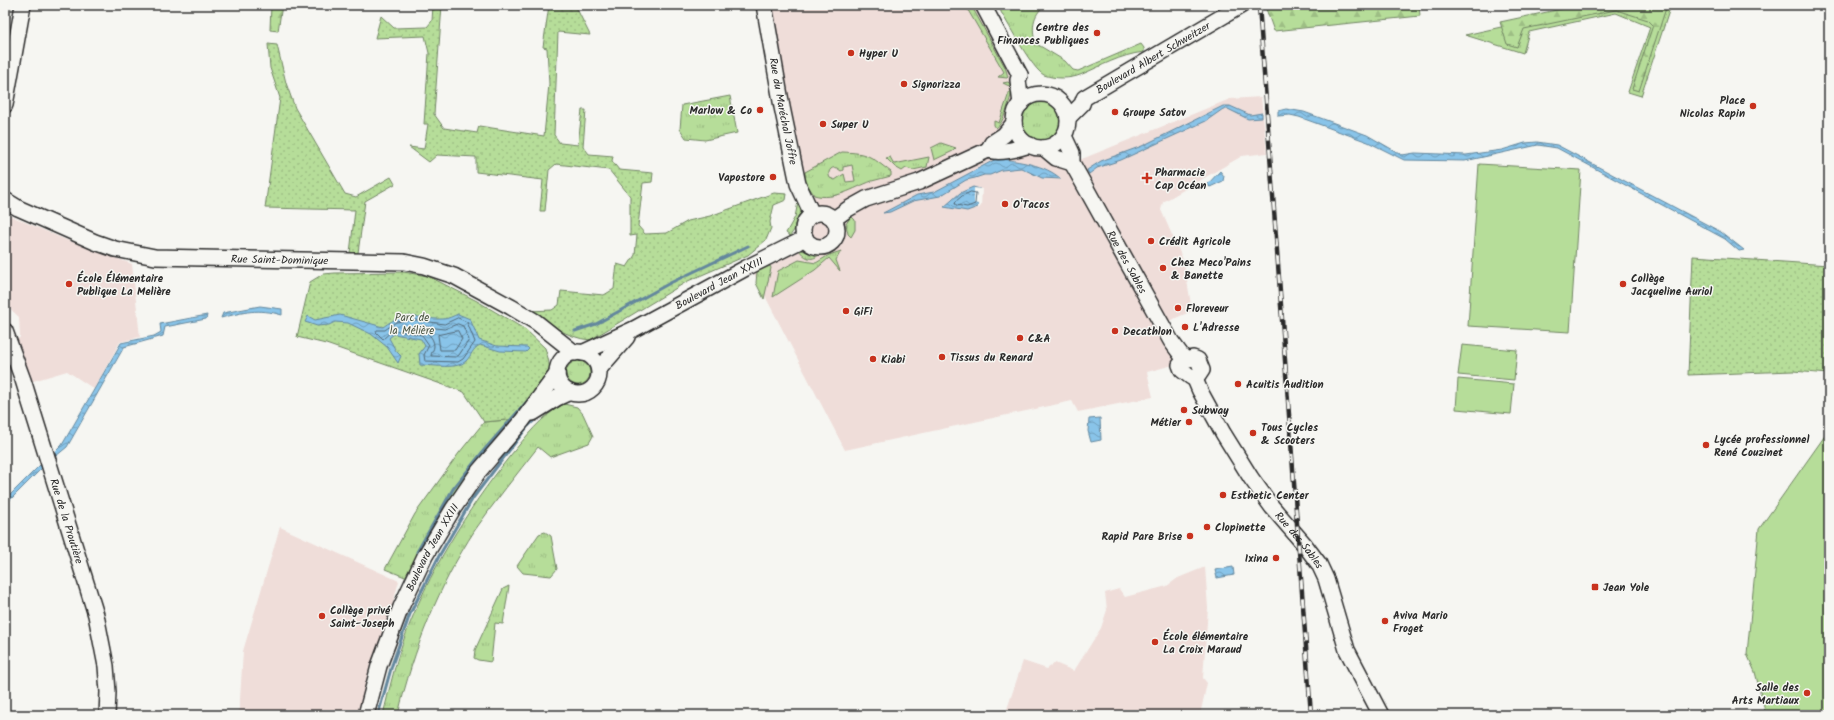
<svg xmlns="http://www.w3.org/2000/svg" width="1834" height="720" viewBox="0 0 1834 720" font-family="Kalam,sans-serif">
<style>
.built{fill:#efddd9}
.grass{fill:url(#grass-tufts);stroke:#708462;fill-rule:evenodd}
.forest{fill:url(#forest-firs);stroke:#708462}
.park{fill:url(#park-dots);stroke:#708462}
.pitch{fill:#b6dd99;stroke:#708462}
.water{fill:url(#water-waves);stroke:#63879d}
.pier{fill:#f6f6f2}
.lines{fill:none;stroke-linecap:round;stroke-linejoin:round}
.shore{stroke:#516877;stroke-width:1}
.stream{stroke:#63879d;stroke-width:3}
.secondary-casing{stroke:#2b2b2b;stroke-width:18}
.secondary{stroke:#f6f6f2;stroke-width:15}
.rail-casing{stroke:#2b2b2b;stroke-width:4.5}
.rail{stroke:#f6f6f2;stroke-width:3;stroke-dasharray:9;stroke-linecap:butt}
.poi-dot{fill:#c8321e;stroke:#f6f6f2;stroke-width:1.5}
.labels{text-anchor:middle;stroke-width:3;stroke-linejoin:round;paint-order:stroke}
.poi-label{font-size:11px;font-weight:bold;fill:#2b2b2b;stroke:#f6f6f2;text-anchor:start}
.street-label{font-size:11px;fill:#2b2b2b;stroke:#f6f6f2}
.park-label{font-size:11px;fill:#4e5846;stroke:#f6f6f2}
</style>
<defs>
<pattern id="grass-tufts" width="24" height="20" patternUnits="userSpaceOnUse"><rect width="24" height="20" fill="#b6dd99"/><path d="M3 7l-1-3M5 7V3M7 7l1-3M15 17l-1-3M17 17v-4M19 17l1-3" fill="none" stroke="#9dbe84"/></pattern>
<pattern id="forest-firs" width="22" height="20" patternUnits="userSpaceOnUse"><rect width="22" height="20" fill="#b6dd99"/><path d="M5 1l3.5 6h-7zM16 11l3.5 6h-7z" fill="#9dbe84"/></pattern>
<pattern id="park-dots" width="8" height="8" patternUnits="userSpaceOnUse"><rect width="8" height="8" fill="#b6dd99"/><path d="M2 2h.1M6 6h.1" fill="none" stroke="#9dbe84" stroke-width="1.8" stroke-linecap="round"/></pattern>
<pattern id="water-waves" width="16" height="10" patternUnits="userSpaceOnUse"><rect width="16" height="10" fill="#89c4e9"/><path d="M0 5q4-4 8 0t8 0" fill="none" stroke="#709fbd"/></pattern>
</defs>
<rect width="100%" height="100%" fill="#f6f6f2"/>
<filter id="ink" filterUnits="userSpaceOnUse"><feTurbulence type="fractalNoise" baseFrequency=".025" numOctaves="2"/><feDisplacementMap in="SourceGraphic" scale="8" xChannelSelector="R" yChannelSelector="G"/><feConvolveMatrix kernelMatrix="1 2 1 2 8 2 1 2 1" color-interpolation-filters="sRGB"/></filter>
<g filter="url(#ink)">
<g class="built">
<path d="M764 5H983L1016 65 1017 110 1015 116 1016 130 1019 136 1024 142 1072 163 1230 99 1261 97 1267 153 1242 156 1163 202 1161 210 1184 262 1192 311 1162 324 1185 360 1173 365 1147 372 1153 397 1078 412 1072 401 845 450 765 296 755 276 752 265 803 233 805 222 809 217Z"/>
<path d="M11 216 64 239 132 264 140 337 120 342 94 389 67 371 30 382 17 340 20 337 19 317 5 304V220Z"/>
<path d="M280 527 399 581 362 715H239L243 651Z"/>
<path d="M1205 567 1208 608 1203 678 1207 683 1200 715H1005L1023 661 1047 669 1055 663 1074 671 1101 628 1107 610 1105 593 1119 589 1125 597 1167 586 1178 578Z"/>
</g>
<g class="grass">
<path d="M965 5H971L1005 67 1008 77 1007 78 998 77 1004 72Z"/>
<path d="M1045 5C1032 16 1032 27 1035 43L1065 61 1073 70 1078 71 1141 44 1144 48V52C1119 55 1102 66 1080 75 1070 79 1055 79 1044 75 1032 69 1009 25 1001 12L1000 6Z"/>
<path d="M1601 5H1671L1641 96 1628 92 1650 27 1616 13 1529 32 1523 53 1465 35Z"/>
<path d="M1008 82 1013 86C1011 96 1004 124 996 128L994 125V121L999 123 1011 87 1003 83Z"/>
<path d="M730 96 737 133 705 140 686 138 680 129 682 105Z"/>
<circle cx="1042" cy="122" r="21"/>
<path d="M941 143 956 148 953 151 934 160 931 148Z"/>
<path d="M842 152C869 153 870 156 891 172V176C885 178 878 179 872 181 853 188 835 201 814 195L805 181V172ZM852 165 855 181 846 182 844 174 835 180 830 178C827 173 830 166 837 168L841 171 843 170V167Z"/>
<path d="M890 157 894 164 929 157 927 167 913 170 906 168 902 171 895 167 886 158Z"/>
<path d="M798 202C805 214 797 226 790 236L786 233 795 217Z"/>
<path d="M851 216 855 220V230L851 237 848 234 846 224Z"/>
<path d="M799 250 821 253C812 262 806 259 799 250Z"/>
<path d="M841 251 836 260 840 271 829 258 815 270 773 297 778 271 799 260 816 263 829 255Z"/>
<path d="M770 266 771 268 764 299 756 283 757 272Z"/>
<circle cx="578" cy="373" r="12"/>
<path d="M564 404 577 407 583 414 593 436 589 443 550 457 538 447C517 474 495 501 475 530 439 585 413 651 398 715H383C389 690 395 664 404 639 428 573 466 511 510 456 526 437 541 416 564 404Z"/>
<path d="M518 419 437 523 405 577 385 569 415 514 459 453 484 422Z"/>
<path d="M545 532 551 536 557 569 551 576 523 573 517 566 539 534Z"/>
<path d="M509 586 503 624 495 623 491 662 478 660 474 658 475 650 503 589Z"/>
</g>
<g class="forest">
<path d="M271 5H282L278 31 270 30Z"/>
<path d="M1267 5H1419L1420 16 1274 31 1265 6Z"/>
<path d="M1580 5H1667L1639 91 1632 89 1653 25 1648 20 1616 10 1524 29 1517 47 1507 44 1500 22Z"/>
</g>
<g class="park">
<path d="M5 5H11L5 41Z"/>
<path d="M433 5H442L434 114 444 128 477 133 479 126 544 136 549 84 547 48 543 47 549 5H575L590 35 558 32 554 135 560 143 578 145 582 110H586L583 146 589 154 613 156 612 161 619 170 653 173 652 182 643 183 638 226 645 234 667 233 688 221 710 216 774 193 787 194 786 200 774 205 770 222 771 228 766 240 748 255 688 281 590 340C567 338 548 323 529 311L552 310 559 305 561 291 604 295 614 289 617 264 627 267 635 255 637 235 630 236V196L609 170 556 164 549 170 545 211H540L543 180 476 172V157L437 155 429 162 409 147 424 149 428 124H424L429 53 425 36 375 38 381 16 394 28 427 27 432 21Z"/>
<path d="M268 44 277 45 286 83 295 108 345 194 356 197 391 177 395 184 365 201 358 253H350L355 210 265 208 280 98 270 68Z"/>
<path d="M1693 256 1829 265V408V374L1793 371 1688 375Z"/>
<path d="M403 272 428 276 477 301 526 330 545 348 548 358 550 370 546 384 518 419 484 422 464 392 326 344 297 337 310 282 323 274 335 273Z"/>
</g>
<g class="pitch">
<path d="M1479 164 1581 170 1570 332 1468 326Z"/>
<path d="M1462 345 1517 350 1514 380 1458 375Z"/>
<path d="M1458 379 1514 384 1511 414 1456 409Z"/>
<path d="M1829 430V715H1766L1755 672 1747 654 1759 529Z"/>
</g>
<g class="water">
<path d="M1223 106H1230L1250 115 1262 113V118L1248 119 1228 109H1223L1206 121 1121 160 1097 168 1089 174 1087 170 1101 161 1142 146Z"/>
<path d="M1286 109 1304 112 1367 135 1402 155 1415 153 1466 155 1502 150 1525 143 1537 142 1557 145 1721 232 1744 250 1739 251 1725 239 1557 148 1538 145 1465 161 1404 160 1368 142 1299 117 1290 115 1278 116V111Z"/>
<path d="M998 158C1019 162 1045 164 1061 179L1042 178 1021 168 1002 170 990 175H984L975 178 966 180 940 196 913 201 890 212 883 213 917 195 934 192Z"/>
<path d="M1220 171 1224 176 1223 181 1210 187 1207 185Z"/>
<path d="M973 187 980 189 978 207 967 211 944 207 960 193Z"/>
<path d="M260 306 282 309V315C258 308 244 312 221 318L223 313Z"/>
<path d="M458 314 470 319 479 340 497 346 527 347 529 349 526 352 500 351 480 345C472 349 472 355 466 361 458 370 432 365 420 365L419 354 425 346 421 339 394 334 389 338 396 351 401 356 398 363 387 347 371 334 348 323 335 322 329 325 317 326 305 322 308 316 315 320 340 315 383 327C408 308 417 320 443 319 448 319 453 316 458 314Z"/>
<path d="M207 315 206 319 165 327 163 336 124 347 67 447 56 456 55 452 62 445 121 343 154 336 161 332 160 324Z"/>
<path d="M1100 418 1101 440 1091 442 1088 431 1089 419Z"/>
<path d="M41 464 43 467 5 505V500Z"/>
<path d="M1233 567 1234 575 1217 578 1215 570Z"/>
</g>
<path class="pier" d="M974 188 982 189 981 206 978 209V204L974 203Z"/>
<g class="lines">
<g class="shore">
<path d="M971 192 976 193 975 204 967 207 956 205 955 202 962 196Z"/>
<path d="M458 318 467 322 475 342 463 359 458 362 425 361 424 355 429 345 422 335 393 330 383 339 376 332 377 330H385L396 322 416 320 444 324Z"/>
<path d="M458 324 463 326 469 340 459 355 456 357 431 356C431 352 434 350 434 346 434 337 426 331 419 329L418 326 444 329Z"/>
<path d="M458 331 462 339 455 350H440L438 335Z"/>
</g>
<g class="stream">
<path d="M575 331 596 324 670 283 748 246"/>
<path d="M417 552 453 489 485 449 530 398"/>
<path d="M378 715 392 665 410 614 439 556 473 498 527 427 537 418"/>
</g>
<defs>
<g id="secondary">
<path id="s1" d="M764 5 782 107 798 184 812 214"/>
<path d="M983 5 1020 75"/>
<path d="M1020 75 1018 80 1021 104"/>
<circle cx="1041" cy="121" r="27"/>
<path d="M5 105 23 5"/>
<path id="s2" d="M1068 118 1082 104 1084 98 1242 5"/>
<path id="s3" d="M1064 136 1072 153V163L1171 341 1185 360"/>
<path d="M1044 148 1056 158 1072 163"/>
<path d="M988 150C1000 154 1018 149 1030 145"/>
<path d="M988 150 992 143 1004 135 1014 123"/>
<path id="s4" d="M5 200 18 208 95 242 115 249 155 257 404 262 424 266 454 276 511 307 536 322 575 353"/>
<circle cx="820" cy="230" r="17"/>
<path d="M834 219 848 209 866 199 919 182 988 150"/>
<path id="s5" d="M5 331 23 380 96 615 106 666 108 692 107 715"/>
<circle cx="578" cy="373" r="21"/>
<path id="s6" d="M582 353 634 329 746 268 798 242 805 237"/>
<path d="M1193 358 1198 360 1202 370 1198 376 1191 377 1182 370 1180 365 1185 360Z"/>
<path d="M599 369 627 337"/>
<path id="s7" d="M1194 377 1200 391 1223 433 1251 478 1272 507 1304 544 1319 564 1326 579 1347 650 1381 715"/>
<path d="M533 413 557 398 570 392"/>
<path id="s8" d="M366 715 379 666 401 607 425 556 453 509 479 471 522 421 557 374"/>
</g>
</defs>
<use href="#secondary" class="secondary-casing"/>
<use href="#secondary" class="secondary"/>
<defs>
<path id="rail" d="M1259 5 1311 715"/>
</defs>
<use href="#rail" class="rail-casing"/>
<use href="#rail" class="rail"/>
</g>
</g>
<g class="poi-dot">
<circle cx="1097" cy="33" r="4"/>
<circle cx="851" cy="53" r="4"/>
<circle cx="904" cy="84" r="4"/>
<circle cx="1753" cy="106" r="4"/>
<circle cx="760" cy="110" r="4"/>
<circle cx="1115" cy="112" r="4"/>
<circle cx="823" cy="124" r="4"/>
<circle cx="773" cy="177" r="4"/>
<path d="M1145 172h4v4h4v4h-4v4h-4v-4h-4v-4h4z"/>
<circle cx="1005" cy="204" r="4"/>
<circle cx="1151" cy="241" r="4"/>
<circle cx="1163" cy="268" r="4"/>
<circle cx="69" cy="284" r="4"/>
<circle cx="1623" cy="284" r="4"/>
<circle cx="1178" cy="308" r="4"/>
<circle cx="846" cy="311" r="4"/>
<circle cx="1185" cy="327" r="4"/>
<circle cx="1115" cy="331" r="4"/>
<circle cx="1020" cy="338" r="4"/>
<circle cx="942" cy="357" r="4"/>
<circle cx="873" cy="359" r="4"/>
<circle cx="1238" cy="384" r="4"/>
<circle cx="1184" cy="410" r="4"/>
<circle cx="1189" cy="422" r="4"/>
<circle cx="1253" cy="433" r="4"/>
<circle cx="1706" cy="445" r="4"/>
<circle cx="1223" cy="495" r="4"/>
<circle cx="1207" cy="527" r="4"/>
<circle cx="1190" cy="536" r="4"/>
<circle cx="1276" cy="558" r="4"/>
<rect x="1591" y="583" width="8" height="8" rx="2"/>
<circle cx="322" cy="616" r="4"/>
<circle cx="1385" cy="621" r="4"/>
<circle cx="1155" cy="642" r="4"/>
<circle cx="1807" cy="693" r="4"/>
</g>
<g class="labels">
<g class="poi-label">
<text x="1089" y="31" text-anchor="end">Centre des<tspan x="1089" dy="13">Finances Publiques</tspan></text>
<text x="859" y="57">Hyper U</text>
<text x="912" y="88">Signorizza</text>
<text x="1745" y="104" text-anchor="end">Place<tspan x="1745" dy="13">Nicolas Rapin</tspan></text>
<text x="752" y="114" text-anchor="end">Marlow &amp; Co</text>
<text x="1123" y="116">Groupe Satov</text>
<text x="831" y="128">Super U</text>
<text x="1155" y="176">Pharmacie<tspan x="1155" dy="13">Cap Océan</tspan></text>
<text x="765" y="181" text-anchor="end">Vapostore</text>
<text x="1013" y="208">O'Tacos</text>
<text x="1159" y="245">Crédit Agricole</text>
<text x="1171" y="266">Chez Meco'Pains<tspan x="1171" dy="13">&amp; Banette</tspan></text>
<text x="77" y="282">École Élémentaire<tspan x="77" dy="13">Publique La Melière</tspan></text>
<text x="1631" y="282">Collège<tspan x="1631" dy="13">Jacqueline Auriol</tspan></text>
<text x="1186" y="312">Floreveur</text>
<text x="854" y="315">GiFi</text>
<text x="1193" y="331">L'Adresse</text>
<text x="1123" y="335">Decathlon</text>
<text x="1028" y="342">C&amp;A</text>
<text x="950" y="361">Tissus du Renard</text>
<text x="881" y="363">Kiabi</text>
<text x="1246" y="388">Acuitis Audition</text>
<text x="1192" y="414">Subway</text>
<text x="1181" y="426" text-anchor="end">Métier</text>
<text x="1261" y="431">Tous Cycles<tspan x="1261" dy="13">&amp; Scooters</tspan></text>
<text x="1714" y="443">Lycée professionnel<tspan x="1714" dy="13">René Couzinet</tspan></text>
<text x="1231" y="499">Esthetic Center</text>
<text x="1215" y="531">Clopinette</text>
<text x="1182" y="540" text-anchor="end">Rapid Pare Brise</text>
<text x="1268" y="562" text-anchor="end">Ixina</text>
<text x="1603" y="591">Jean Yole</text>
<text x="330" y="614">Collège privé<tspan x="330" dy="13">Saint-Joseph</tspan></text>
<text x="1393" y="619">Aviva Mario<tspan x="1393" dy="13">Froget</tspan></text>
<text x="1163" y="640">École élémentaire<tspan x="1163" dy="13">La Croix Maraud</tspan></text>
<text x="1799" y="691" text-anchor="end">Salle des<tspan x="1799" dy="13">Arts Martiaux</tspan></text>
</g>
<g class="street-label">
<text dy="4" stroke="none"><textPath href="#s2" startOffset="106">Boulevard Albert Schweitzer</textPath></text>
<text dy="4" stroke="none"><textPath href="#s1" startOffset="108">Rue du Maréchal Joffre</textPath></text>
<text dy="4" stroke="none"><textPath href="#s4" startOffset="286">Rue Saint-Dominique</textPath></text>
<text dy="4" stroke="none"><textPath href="#s3" startOffset="142">Rue des Sables</textPath></text>
<text dy="4" stroke="none"><textPath href="#s6" startOffset="154">Boulevard Jean XXIII</textPath></text>
<text dy="4" stroke="none"><textPath href="#s5" startOffset="200">Rue de la Proutière</textPath></text>
<text dy="4" stroke="none"><textPath href="#s7" startOffset="195">Rue des Sables</textPath></text>
<text dy="4" stroke="none"><textPath href="#s8" startOffset="181">Boulevard Jean XXIII</textPath></text>
</g>
<g class="park-label">
<text x="412" y="321">Parc de<tspan x="412" dy="13">la Mélière</tspan></text>
</g>
</g>
<rect width="1834" height="720" fill="none" stroke="#f6f6f2" stroke-width="20"/>
<rect x="10" y="10" width="1814" height="700" fill="none" stroke="#2b2b2b" stroke-width="1.5" filter="url(#ink)"/>
</svg>
